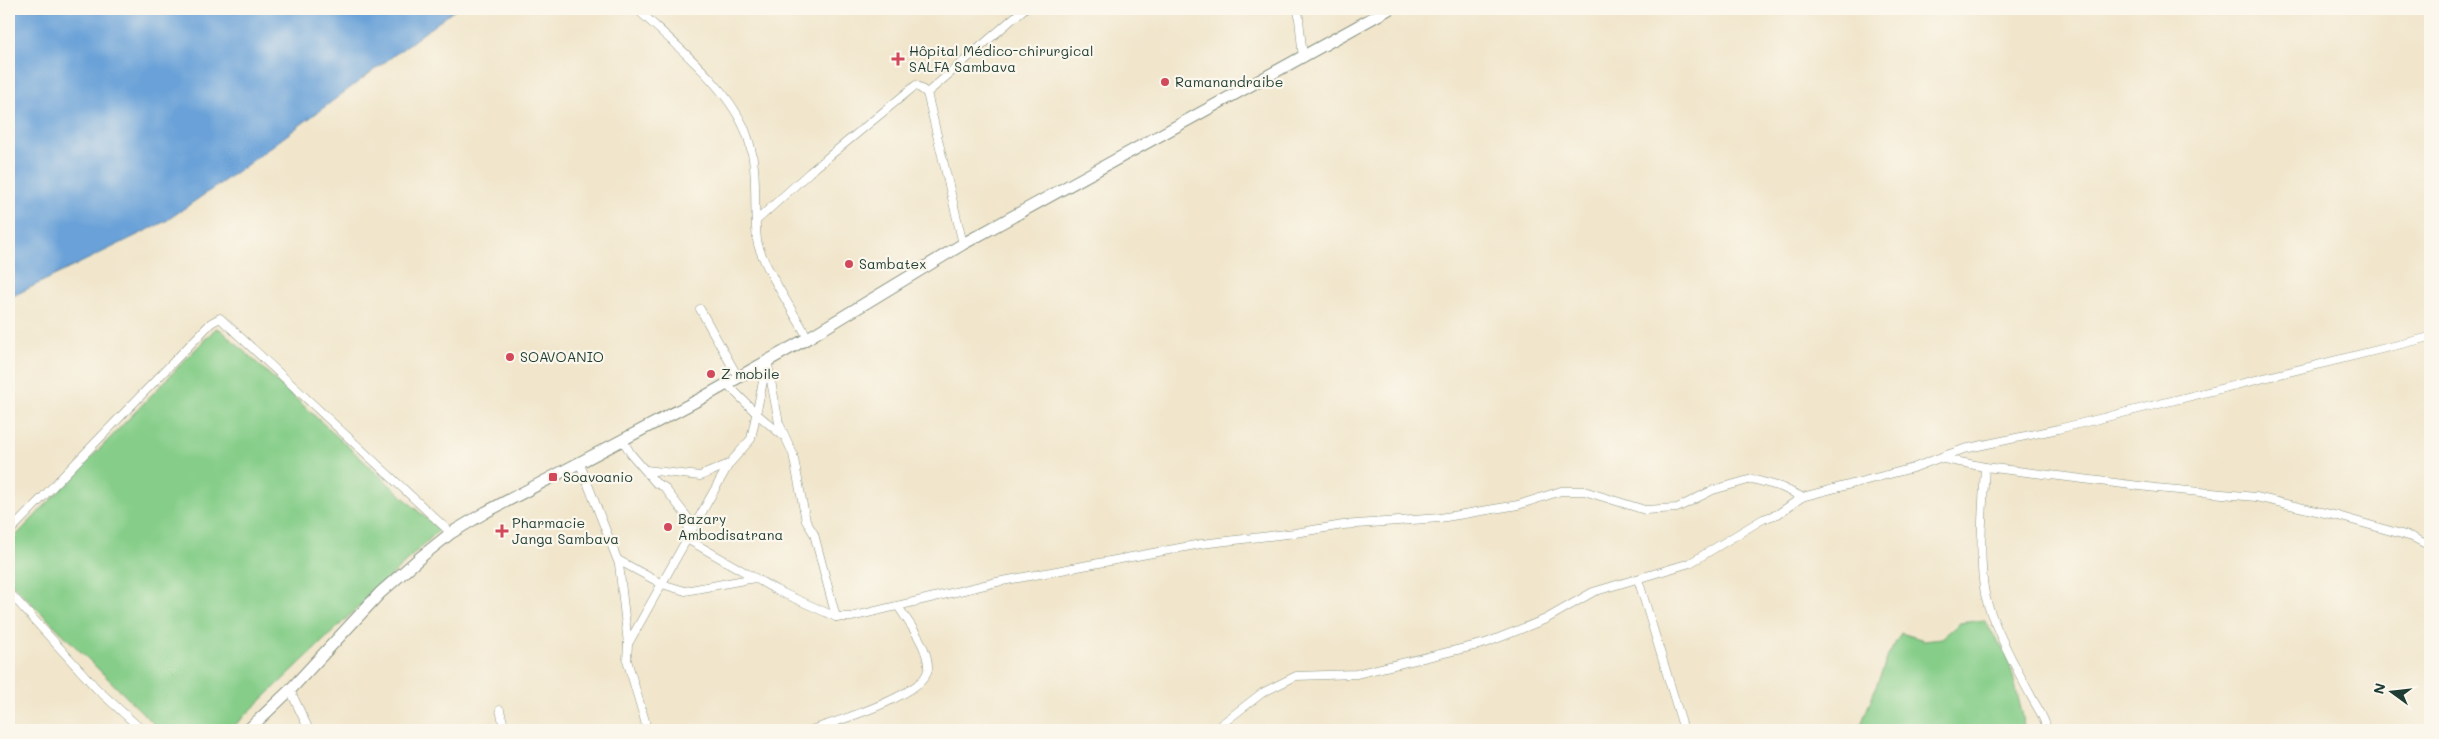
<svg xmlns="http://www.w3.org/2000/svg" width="2439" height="739" viewBox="0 0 2439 739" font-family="Mali,sans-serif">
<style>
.green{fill:#85cd88;stroke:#52855e}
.water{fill:#69a1d8;stroke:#446f86}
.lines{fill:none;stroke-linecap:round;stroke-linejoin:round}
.minor-casing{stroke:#889280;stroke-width:9}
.secondary-casing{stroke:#889280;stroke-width:13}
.minor{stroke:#fff;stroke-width:8}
.secondary{stroke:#fff;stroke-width:11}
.poi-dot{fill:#d1495b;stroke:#fbf7ec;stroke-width:2}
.labels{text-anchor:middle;stroke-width:4.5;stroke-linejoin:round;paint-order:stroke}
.poi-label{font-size:14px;fill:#1f3d34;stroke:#fbf7ec;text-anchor:start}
</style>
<rect width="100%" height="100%" fill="#fbf7ec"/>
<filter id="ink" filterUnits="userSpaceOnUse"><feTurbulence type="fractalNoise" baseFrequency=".02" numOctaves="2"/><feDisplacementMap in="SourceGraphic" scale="10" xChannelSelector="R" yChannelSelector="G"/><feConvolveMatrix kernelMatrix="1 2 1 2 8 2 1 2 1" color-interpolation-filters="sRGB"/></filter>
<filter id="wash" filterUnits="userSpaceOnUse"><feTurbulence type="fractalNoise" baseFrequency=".0096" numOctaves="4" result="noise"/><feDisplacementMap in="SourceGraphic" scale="20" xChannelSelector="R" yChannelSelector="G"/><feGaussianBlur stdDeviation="1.12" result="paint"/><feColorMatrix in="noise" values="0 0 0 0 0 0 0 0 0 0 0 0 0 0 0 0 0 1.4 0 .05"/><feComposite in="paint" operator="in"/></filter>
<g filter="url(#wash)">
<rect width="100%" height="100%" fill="#f1e6cc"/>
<g class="green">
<path d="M216 328 221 330 439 530 230 730H160L9 581V543Z"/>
<path d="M1984 620 2008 657 2023 717 2024 730H1859L1888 656 1901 633 1924 640 1942 638 1960 623Z"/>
</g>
<path class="water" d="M9 9H456L244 167 166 221 9 298Z"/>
</g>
<g filter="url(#ink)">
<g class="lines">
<defs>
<g id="minor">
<path d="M637 9C673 43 733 90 748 138 759 170 753 207 757 240 760 261 796 316 808 338"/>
<path d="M1298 9 1303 58"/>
<path d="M756 221 810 172 916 85 927 93"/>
<path d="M963 244 927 93 1024 9"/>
<path d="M700 309 738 377"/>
<path d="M767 360 779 423 793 454 806 521 814 534 836 617"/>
<path d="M727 384 757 414 782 435"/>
<path d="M622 439 631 454 656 483 664 487 688 518 687 539 776 590 836 617H851L997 582 1201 544 1295 533 1343 525 1440 518 1518 505 1561 491H1584L1645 510 1677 508 1713 490 1752 479 1781 487 1802 497"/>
<path d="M1941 457 1964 449 2058 429 2430 337"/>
<path d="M580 464 619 564 628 644 627 660 645 721 646 730"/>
<path d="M1985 467C1983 506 1978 557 1985 594 1990 619 2018 672 2031 696 2037 708 2045 717 2047 730"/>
<path d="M646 470 700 476 729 464 751 439 766 367"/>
<path d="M9 532 211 323 220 318 451 533"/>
<path d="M618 560 662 584 685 591 755 578"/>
<path d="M1638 579 1684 730"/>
<path d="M9 592 96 688 142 730"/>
<path d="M628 644 729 464"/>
<path d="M290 690 309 730"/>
<path d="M500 710 505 730"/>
<path d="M811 730C834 722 926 695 928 669 929 647 909 624 898 606"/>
<path d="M1214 730 1262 693 1296 676 1356 674 1486 643 1546 619 1593 592 1690 563 1763 519 1778 514 1802 497 1913 468 1939 458 1985 467 2156 488 2256 497 2338 516 2412 537 2430 546"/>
</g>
<path id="secondary" d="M248 730 290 690 380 593 422 556 451 533 486 512 702 398 808 338 963 244 1389 9"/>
</defs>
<use href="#minor" class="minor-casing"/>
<use href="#secondary" class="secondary-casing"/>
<use href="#minor" class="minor"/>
<use href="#secondary" class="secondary"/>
</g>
</g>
<g class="poi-dot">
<path d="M895.5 51.5h5v5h5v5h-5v5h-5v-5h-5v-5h5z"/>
<circle cx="1165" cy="82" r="5"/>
<circle cx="849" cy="264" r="5"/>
<circle cx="510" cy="357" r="5"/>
<circle cx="711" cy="374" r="5"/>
<rect x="548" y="472" width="10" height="10" rx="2.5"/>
<circle cx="668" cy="527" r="5"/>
<path d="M499.5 523.5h5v5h5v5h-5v5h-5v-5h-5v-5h5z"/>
</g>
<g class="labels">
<g class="poi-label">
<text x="909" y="56">Hôpital Médico-chirurgical<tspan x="909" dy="16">SALFA Sambava</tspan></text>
<text x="1175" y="87">Ramanandraibe</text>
<text x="859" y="269">Sambatex</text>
<text x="520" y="362">SOAVOANIO</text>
<text x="721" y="379">Z mobile</text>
<text x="563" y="482">Soavoanio</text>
<text x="678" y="524">Bazary<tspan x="678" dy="16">Ambodisatrana</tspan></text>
<text x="512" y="528">Pharmacie<tspan x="512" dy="16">Janga Sambava</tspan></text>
</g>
</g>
<rect width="2439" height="739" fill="none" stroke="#fbf7ec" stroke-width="30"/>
<g transform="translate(2392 692) rotate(285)" stroke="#fbf7ec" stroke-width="4" paint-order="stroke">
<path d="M0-4L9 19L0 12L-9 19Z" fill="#1f3d34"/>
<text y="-8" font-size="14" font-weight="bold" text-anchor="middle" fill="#1f3d34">N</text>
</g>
</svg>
